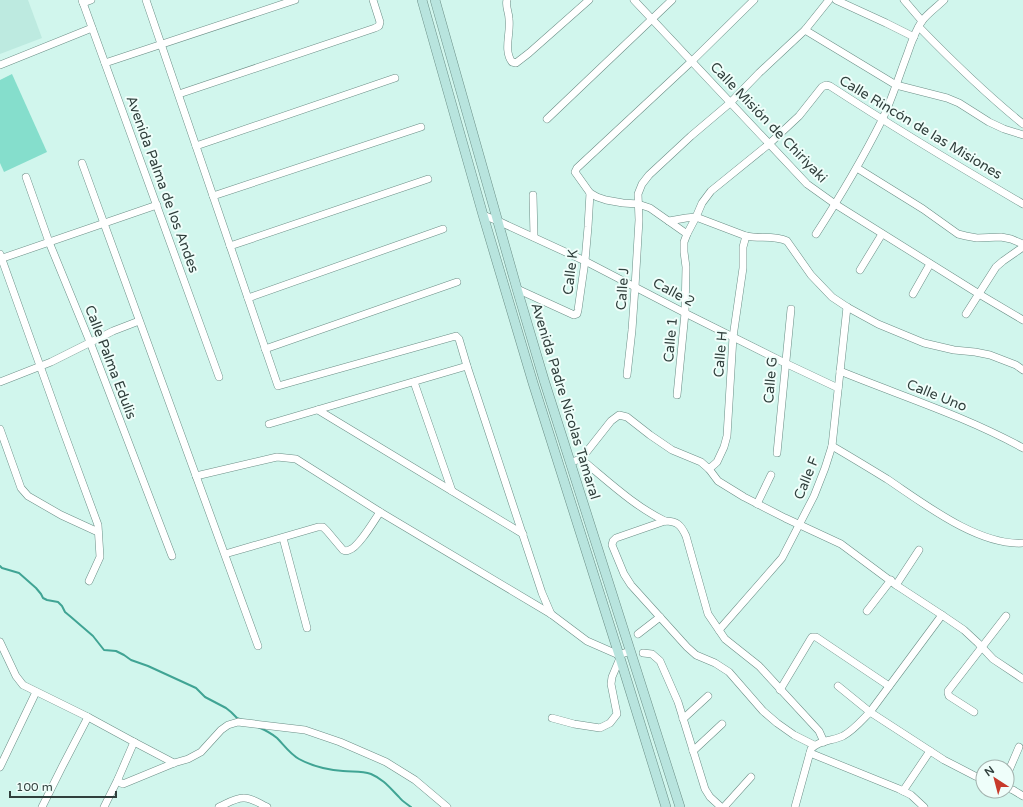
<svg xmlns="http://www.w3.org/2000/svg" width="1023" height="807" viewBox="0 0 1023 807" font-family="'Varela Round',sans-serif">
<style>
.built{fill:#bdeae0}
.grass{fill:#85decc}
.lines{fill:none;stroke-linecap:round;stroke-linejoin:round}
.stream{stroke:#40a494;stroke-width:2}
.street-casing{stroke:#6b8e86;stroke-width:8}
.secondary-casing{stroke:#6b8e86;stroke-width:10}
.street{stroke:#fff;stroke-width:7}
.secondary{stroke:#b8e4de;stroke-width:9}
.labels{text-anchor:middle;stroke-width:4;stroke-linejoin:round;paint-order:stroke}
.street-label{font-size:14px;fill:#303f3c;stroke:#effefa}
</style>
<rect width="100%" height="100%" fill="#d1f6ed"/>
<path class="built" d="M0 0H28L42 38 0 54Z"/>
<path class="grass" d="M12 74 47 152 4 172 0 163V80Z"/>
<g class="lines">
<g class="stream">
<path d="M0 566 2 568 19 573 36 588 41 594 43 598 47 600 58 602 62 606 65 612 71 617 93 636 104 650 116 651 124 655 131 660 148 666 196 688 205 697 226 708 231 712 237 718 242 720"/>
<path d="M258 727C265 730 271 733 277 738 284 745 290 754 299 759 312 766 329 770 343 771 353 772 362 771 371 774 383 779 390 788 399 797 402 801 407 804 411 807"/>
</g>
<defs>
<g id="street">
<path d="M82 0 219 377"/>
<path d="M146 0 278 386 456 336 459 339 467 366 542 593 551 614"/>
<path d="M507 0C505 6 509 12 509 19 511 33 503 50 512 62L516 63 529 53 589 0"/>
<path d="M634 0 807 184 835 204 979 294 1023 320"/>
<path d="M836 0 886 23 914 37"/>
<path d="M904 0 922 21"/>
<path d="M83 3 91 0"/>
<path d="M919 27C952 61 986 94 1023 124"/>
<path d="M805 30 896 85 947 98 959 103 989 122 1004 129 1023 135"/>
<path d="M105 63 295 0"/>
<path d="M0 65 92 28"/>
<path d="M179 94 375 28 379 26 380 22 373 0"/>
<path d="M547 119 672 0"/>
<path d="M196 146 395 78"/>
<path d="M82 163 258 646"/>
<path d="M857 168 923 209 958 234 966 236 977 238 1001 237 1011 239 1023 244"/>
<path d="M26 177 49 242 90 342 172 556"/>
<path d="M590 193 597 197 606 200 623 203 638 204 650 208 687 234"/>
<path d="M533 195 534 237"/>
<path d="M213 196 421 127"/>
<path d="M483 215 498 221 585 261 685 313 785 363 838 388"/>
<path d="M669 221 686 218 696 217 746 236C759 239 774 235 787 241L811 275 832 297 847 307 878 324 924 343 954 350 975 352 990 355 1016 365 1023 370"/>
<path d="M816 234C840 197 862 160 882 120 892 99 899 76 907 55 911 43 915 31 922 21 928 13 937 7 944 0"/>
<path d="M230 246 428 179"/>
<path d="M0 254 63 430 98 525 100 557 89 581"/>
<path d="M0 259 157 205"/>
<path d="M860 270 882 234"/>
<path d="M517 289 574 315 577 314 578 310 585 261 588 227 590 193 575 172 577 168 692 61 754 0"/>
<path d="M913 294 930 264"/>
<path d="M248 298 443 229"/>
<path d="M966 314 996 267 1003 261 1023 247"/>
<path d="M265 349 457 282"/>
<path d="M840 371C901 396 965 416 1023 448"/>
<path d="M627 375 632 330 635 287 639 220 638 194 642 184 649 175 691 136 730 103 759 73 805 30 829 0"/>
<path d="M0 382 51 362 113 331 139 321"/>
<path d="M414 382 452 491"/>
<path d="M677 395 685 313 686 267 684 252V242L687 234 696 217 702 203 711 191 769 144 799 116 822 87 826 85 830 86C893 127 958 166 1023 204"/>
<path d="M318 410 523 534"/>
<path d="M269 424 467 366"/>
<path d="M0 429 21 488 28 496 61 515 98 532"/>
<path d="M832 446C851 457 869 468 887 479 923 503 978 546 1023 543"/>
<path d="M777 453 791 309"/>
<path d="M581 459 611 421 619 415 627 417 650 435 672 450 701 462 709 469 718 481 744 497 785 518 841 544 896 585 942 615 964 630 978 643 993 659 1023 679"/>
<path d="M571 462 581 459C608 481 634 506 665 521"/>
<path d="M709 469 717 462 724 447 727 436 733 337 743 268V247L746 236"/>
<path d="M196 476 277 457 296 459 380 512 551 614 587 641 619 655 630 651"/>
<path d="M757 504 771 475"/>
<path d="M283 538 307 628"/>
<path d="M225 554 318 527H323L327 531 343 550C345 551 347 551 349 550 358 548 374 521 380 512"/>
<path d="M896 585 919 550"/>
<path d="M867 611 891 580"/>
<path d="M719 630 782 558 814 496 825 468 832 446 847 307"/>
<path d="M638 634 660 617"/>
<path d="M0 642 16 676 23 685 88 717 134 742 174 763"/>
<path d="M643 653 652 654 660 661 678 702 705 789 710 797 721 807"/>
<path d="M838 686 870 712 944 760 975 776 983 779"/>
<path d="M780 690 810 640 812 637H816L889 686"/>
<path d="M974 712 949 696 948 693V691L1006 616"/>
<path d="M552 718 574 724 600 728 610 723 617 714 611 684 612 677 620 658"/>
<path d="M683 719 708 696"/>
<path d="M134 742 118 779 119 782 123 784 174 763 188 759 201 752 221 730 228 725 238 722 305 730 340 742 386 762 415 780 447 807"/>
<path d="M814 745 794 735 777 723 763 711 729 672 715 663 696 655 687 647 631 585 624 574 612 545 613 541 616 538 665 521C677 521 681 525 686 536L708 614 725 639 759 666 819 731 824 742"/>
<path d="M693 751 722 724"/>
<path d="M810 753 899 789 911 795 924 807"/>
<path d="M0 767 36 692"/>
<path d="M1007 775 1019 747"/>
<path d="M1007 788 1013 790 1023 796"/>
<path d="M903 791 930 751"/>
<path d="M42 807 62 767 88 717"/>
<path d="M104 807 118 779"/>
<path d="M219 807C226 804 235 798 243 798 251 797 260 804 267 807"/>
<path d="M724 807 751 777"/>
<path d="M795 807 811 749C819 740 833 741 843 736 854 730 862 720 870 712L942 615"/>
</g>
<g id="secondary">
<path d="M422 0 483 215 533 383 620 658 666 807"/>
<path d="M435 0 517 289 544 380 680 807"/>
</g>
</defs>
<use href="#street" class="street-casing"/>
<use href="#secondary" class="secondary-casing"/>
<use href="#street" class="street"/>
<use href="#secondary" class="secondary"/>
</g>
<g class="labels">
<g class="street-label">
<text transform="translate(769 122) rotate(46)" y="5">Calle Misión de Chiriyaki</text>
<text transform="translate(921 127) rotate(31)" y="5">Calle Rincón de las Misiones</text>
<text transform="translate(163 184) rotate(70)" y="5">Avenida Palma de los Andes</text>
<text transform="translate(570 272) rotate(-83)" y="5">Calle K</text>
<text transform="translate(622 289) rotate(-86)" y="5">Calle J</text>
<text transform="translate(674 292) rotate(28)" y="5">Calle 2</text>
<text transform="translate(670 340) rotate(-85)" y="5">Calle 1</text>
<text transform="translate(720 354) rotate(-85)" y="5">Calle H</text>
<text transform="translate(111 362) rotate(69)" y="5">Calle Palma Edulis</text>
<text transform="translate(770 380) rotate(-85)" y="5">Calle G</text>
<text transform="translate(937 395) rotate(22)" y="5">Calle Uno</text>
<text transform="translate(566 401) rotate(73)" y="5">Avenida Padre Nicolas Tamaral</text>
<text transform="translate(806 478) rotate(-68)" y="5">Calle F</text>
</g>
</g>
<g transform="translate(995 779) rotate(324)"><circle r="19" fill="#effefa" stroke="#a3b2ae"/>
<path d="M0-3L7 15L0 10L-7 15Z" fill="#c73a2b"/>
<text y="-6" font-size="11" font-weight="bold" text-anchor="middle" fill="#303f3c">N</text>
</g>
<path d="M10 791v6h106v-6" fill="none" stroke="#303f3c" stroke-width="2"/>
<text x="16" y="791" font-size="12" fill="#303f3c" stroke="#effefa" stroke-width="3" paint-order="stroke">100 m</text>
</svg>
